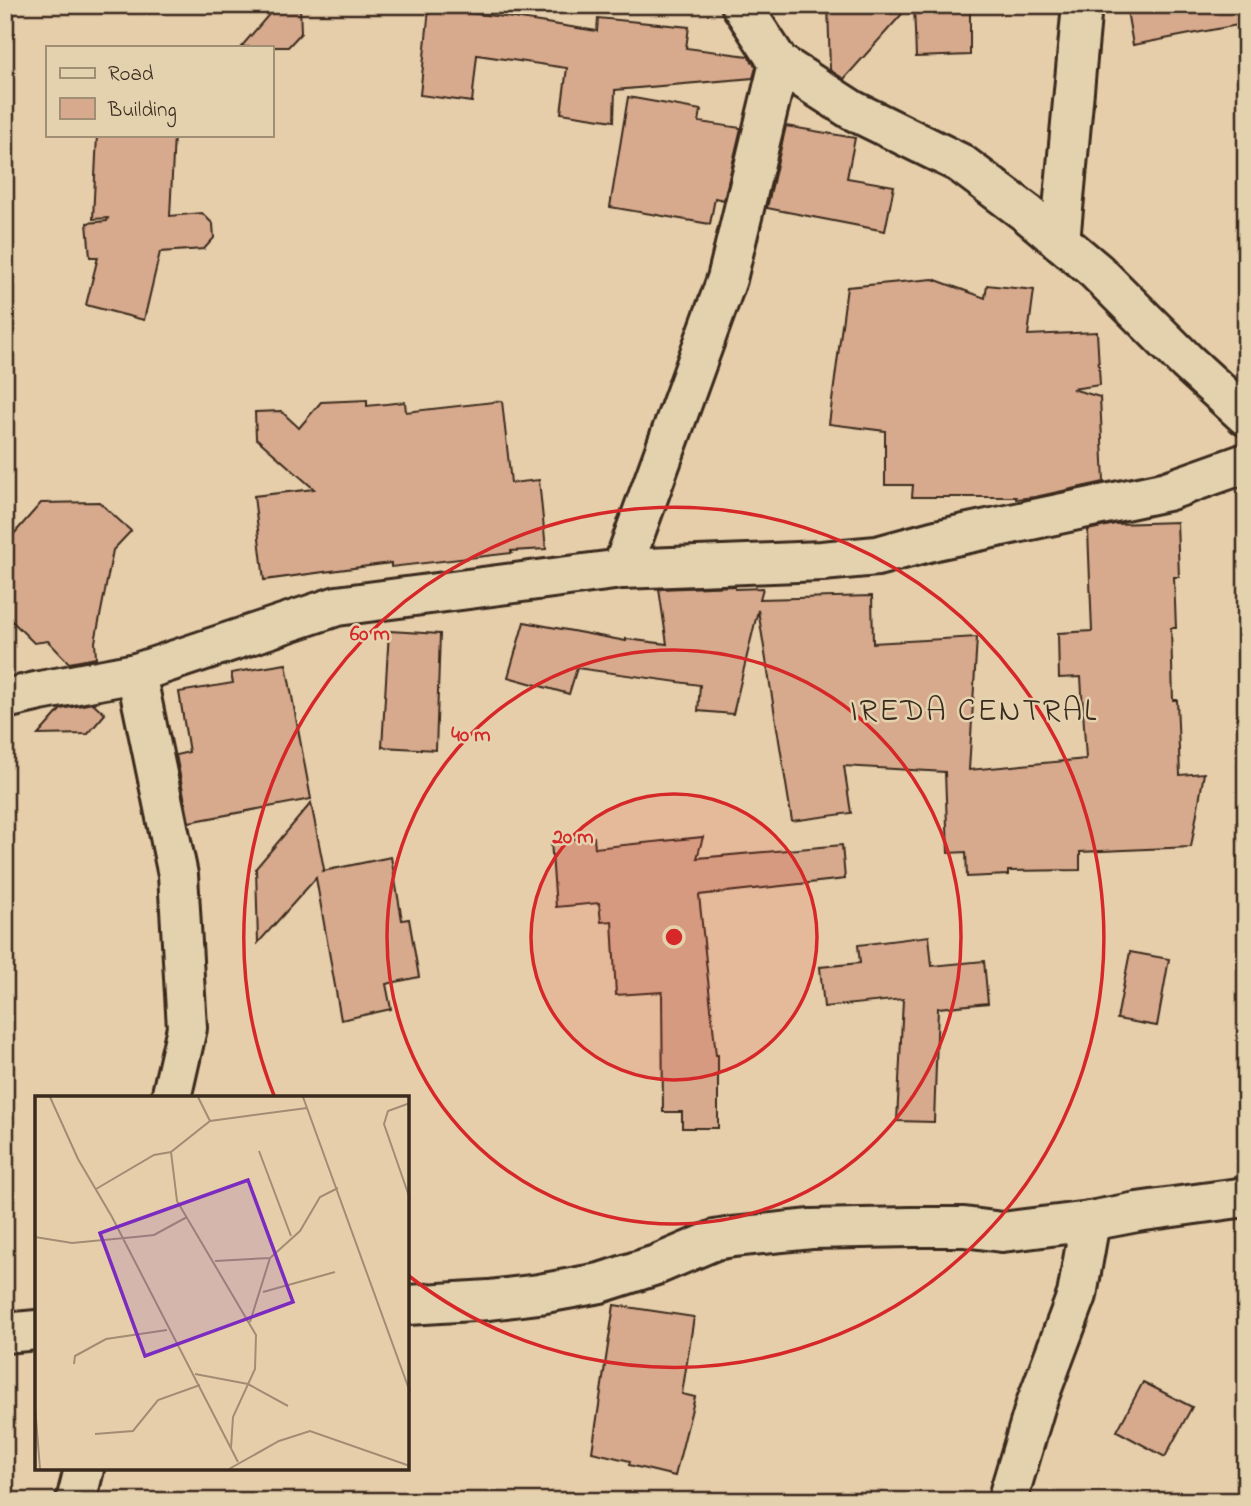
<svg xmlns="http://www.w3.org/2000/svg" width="1251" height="1506" viewBox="0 0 1251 1506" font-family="'Indie Flower',sans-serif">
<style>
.building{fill:#d7aa8d;stroke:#3b2a1e;stroke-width:2}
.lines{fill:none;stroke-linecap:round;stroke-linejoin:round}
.street-casing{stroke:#3b2a1e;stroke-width:44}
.street{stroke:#e4d2af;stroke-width:38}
.ring{fill:none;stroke:#d62828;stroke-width:3.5}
.labels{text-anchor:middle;stroke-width:5;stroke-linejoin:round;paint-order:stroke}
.quarter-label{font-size:32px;letter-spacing:2px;fill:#3b2a1e;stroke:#e4d2af}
.inset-road{fill:none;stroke:#a28c73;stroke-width:2}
.view{fill:#7b2cbf;fill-opacity:0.15;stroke:#7b2cbf;stroke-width:3.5}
.inset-edge{fill:none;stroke:#3b2a1e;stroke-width:3.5}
.centre{fill:#d62828;stroke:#e4d2af;stroke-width:3.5}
.ring-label{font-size:21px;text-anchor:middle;font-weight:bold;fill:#d62828;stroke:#e4d2af;stroke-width:5;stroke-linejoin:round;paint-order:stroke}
</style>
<rect width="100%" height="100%" fill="#e6ceab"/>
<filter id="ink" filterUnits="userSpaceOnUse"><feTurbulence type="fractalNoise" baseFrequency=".0143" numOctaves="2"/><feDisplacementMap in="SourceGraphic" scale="14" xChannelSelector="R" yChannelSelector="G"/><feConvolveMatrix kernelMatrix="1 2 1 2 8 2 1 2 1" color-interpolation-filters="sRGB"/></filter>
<g filter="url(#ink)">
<g class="building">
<path d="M277 5H300L301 33 288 47H241Z"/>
<path d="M828 5H910L844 79 830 70Z"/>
<path d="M914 5H970V55L916 57Z"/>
<path d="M1126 5H1241L1243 24 1133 45Z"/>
<path d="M429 9 514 18 597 31 598 18 689 27 686 48 748 56 756 67 753 78 615 90 614 121 561 113 567 68 477 55 472 102 420 95Z"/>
<path d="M628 97 701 110 699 122 741 128 724 200 715 198 710 224 610 207Z"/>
<path d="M786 126 855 138 847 178 894 186 885 231 767 208Z"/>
<path d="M97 135H174L170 216 202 213 213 224 214 238 204 249 160 252 144 320 86 305 98 257H90L87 223 107 221 108 218 93 219Z"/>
<path d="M933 279 985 298 987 285 1034 290 1028 335 1097 332 1100 385 1072 389 1100 397 1104 482 1035 497 1016 499V497H912L913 485H885V431L829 424 847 287Z"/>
<path d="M367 400V406L405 402 406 412 502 401 511 483 539 480 546 549 511 551 512 553 391 567V563L264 580 254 496 314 489 256 438 255 412 281 411 299 428 321 402Z"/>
<path d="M99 502 131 531 113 550 95 642 96 658 69 663 48 641 34 643 5 614V544L41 503Z"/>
<path d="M1177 522 1179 577H1174L1176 628H1171L1173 700H1177L1180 775 1204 773 1191 847 1080 852V870L1008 871V875L967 877 966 852 948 853 945 772 844 766 851 813 792 821 758 610 733 714 698 711 700 685 577 668 569 694 508 677 524 622 626 641V639L667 644 659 589 735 586V589L763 588 760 599 872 596 873 643 977 637 969 770 1086 759 1081 677 1059 678 1058 633 1092 631 1088 530 1115 524Z"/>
<path d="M389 631 440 634 436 750 382 747Z"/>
<path d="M286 664 311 799 189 822 176 755 189 752 179 692 233 683 231 673Z"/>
<path d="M93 703 105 714 88 734 38 735 61 709Z"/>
<path d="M311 803 324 869 323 871 391 857 402 920 409 919 419 977 386 984 391 1009 341 1020 316 878 258 943 256 868Z"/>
<path d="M594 837 595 848 703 837 697 858 842 845 845 879 699 895 716 1055H718V1128H682V1112H663L662 992 616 995 612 921 601 922 599 903 556 907 551 841Z"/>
<path d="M929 936 932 966 984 961 988 1003 938 1008 934 1122 897 1121 903 999 824 1007 820 967 860 963 858 945Z"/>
<path d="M1130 952 1169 959 1157 1026 1117 1019Z"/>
<path d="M614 1305 694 1317 682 1394 695 1397 675 1476 629 1465 630 1461 592 1452Z"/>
<path d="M1143 1382 1192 1407 1165 1457 1117 1431Z"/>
</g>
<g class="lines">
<defs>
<g id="street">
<path d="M741 5 779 63 852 110 960 163 1028 214 1096 271 1187 362 1246 416"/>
<path d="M1060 241 1082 5"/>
<path d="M622 569 727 279 779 63"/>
<path d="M136 673 178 875 187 1028 171 1098"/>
<path d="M5 699 40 691 136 673 337 606 622 569 822 561 877 556 936 540 1167 491 1246 463"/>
<path d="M408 1305 489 1300 539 1294 600 1283 656 1265 715 1240 733 1237 811 1229 912 1227H964L1002 1232 1090 1221 1137 1212 1246 1197"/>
<path d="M5 1333 37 1330"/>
<path d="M76 1501 84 1469"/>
<path d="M1007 1501 1036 1404 1077 1295 1090 1221"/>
</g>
</defs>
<use href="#street" class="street-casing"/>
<use href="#street" class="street"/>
</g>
</g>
<circle cx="674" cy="937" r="143" fill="#d62828" fill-opacity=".12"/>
<g class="ring">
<circle cx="674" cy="937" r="143"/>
<circle cx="674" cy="937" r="287"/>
<path d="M275 1098A430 430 0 1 1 409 1276"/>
</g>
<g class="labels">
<g class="quarter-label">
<text x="974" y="720">IREDA CENTRAL</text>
</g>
</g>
<g transform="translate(35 1096)">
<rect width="374" height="374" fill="#e6ceab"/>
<path class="inset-road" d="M15 1 43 63 77 121 203 366M163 1 175 25M268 1 375 296M375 7 353 15 349 28 375 103M224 55 256 140M61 93 119 59 136 56M0 141 37 147 100 141 119 139 152 121M180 165 235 162M228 196 300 176M215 226 235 162 265 135 285 101 303 92M39 268 40 260 71 243 132 234M160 278 213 288 253 310M0 310 5 373M60 338 98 335 123 304 165 289M196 352 198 321 220 273 221 239 142 105 136 56 175 25 272 12M194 373 244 345 275 335 375 370"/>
<path class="view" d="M213 84 258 206 110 260 65 137Z"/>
<rect width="374" height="374" class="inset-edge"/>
</g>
<circle cx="674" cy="937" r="10" class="centre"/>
<g class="ring-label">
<text x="370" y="640">60 m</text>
<text x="471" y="741">40 m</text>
<text x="573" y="843">20 m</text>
</g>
<rect width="1251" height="1506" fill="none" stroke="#e4d2af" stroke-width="28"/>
<rect x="14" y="14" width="1223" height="1478" fill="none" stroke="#3b2a1e" stroke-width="2.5" filter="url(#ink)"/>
<rect x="46" y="46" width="228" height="91" fill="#e4d2af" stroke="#a08f75" stroke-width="2"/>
<rect x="60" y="68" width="35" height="10" fill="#e4d2af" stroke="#a08f75" stroke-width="2"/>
<text x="108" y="80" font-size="21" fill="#3b2a1e">Road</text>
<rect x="60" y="98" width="35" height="21" fill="#d7aa8d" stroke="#a08f75" stroke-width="2"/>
<text x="108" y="116" font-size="21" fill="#3b2a1e">Building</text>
</svg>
